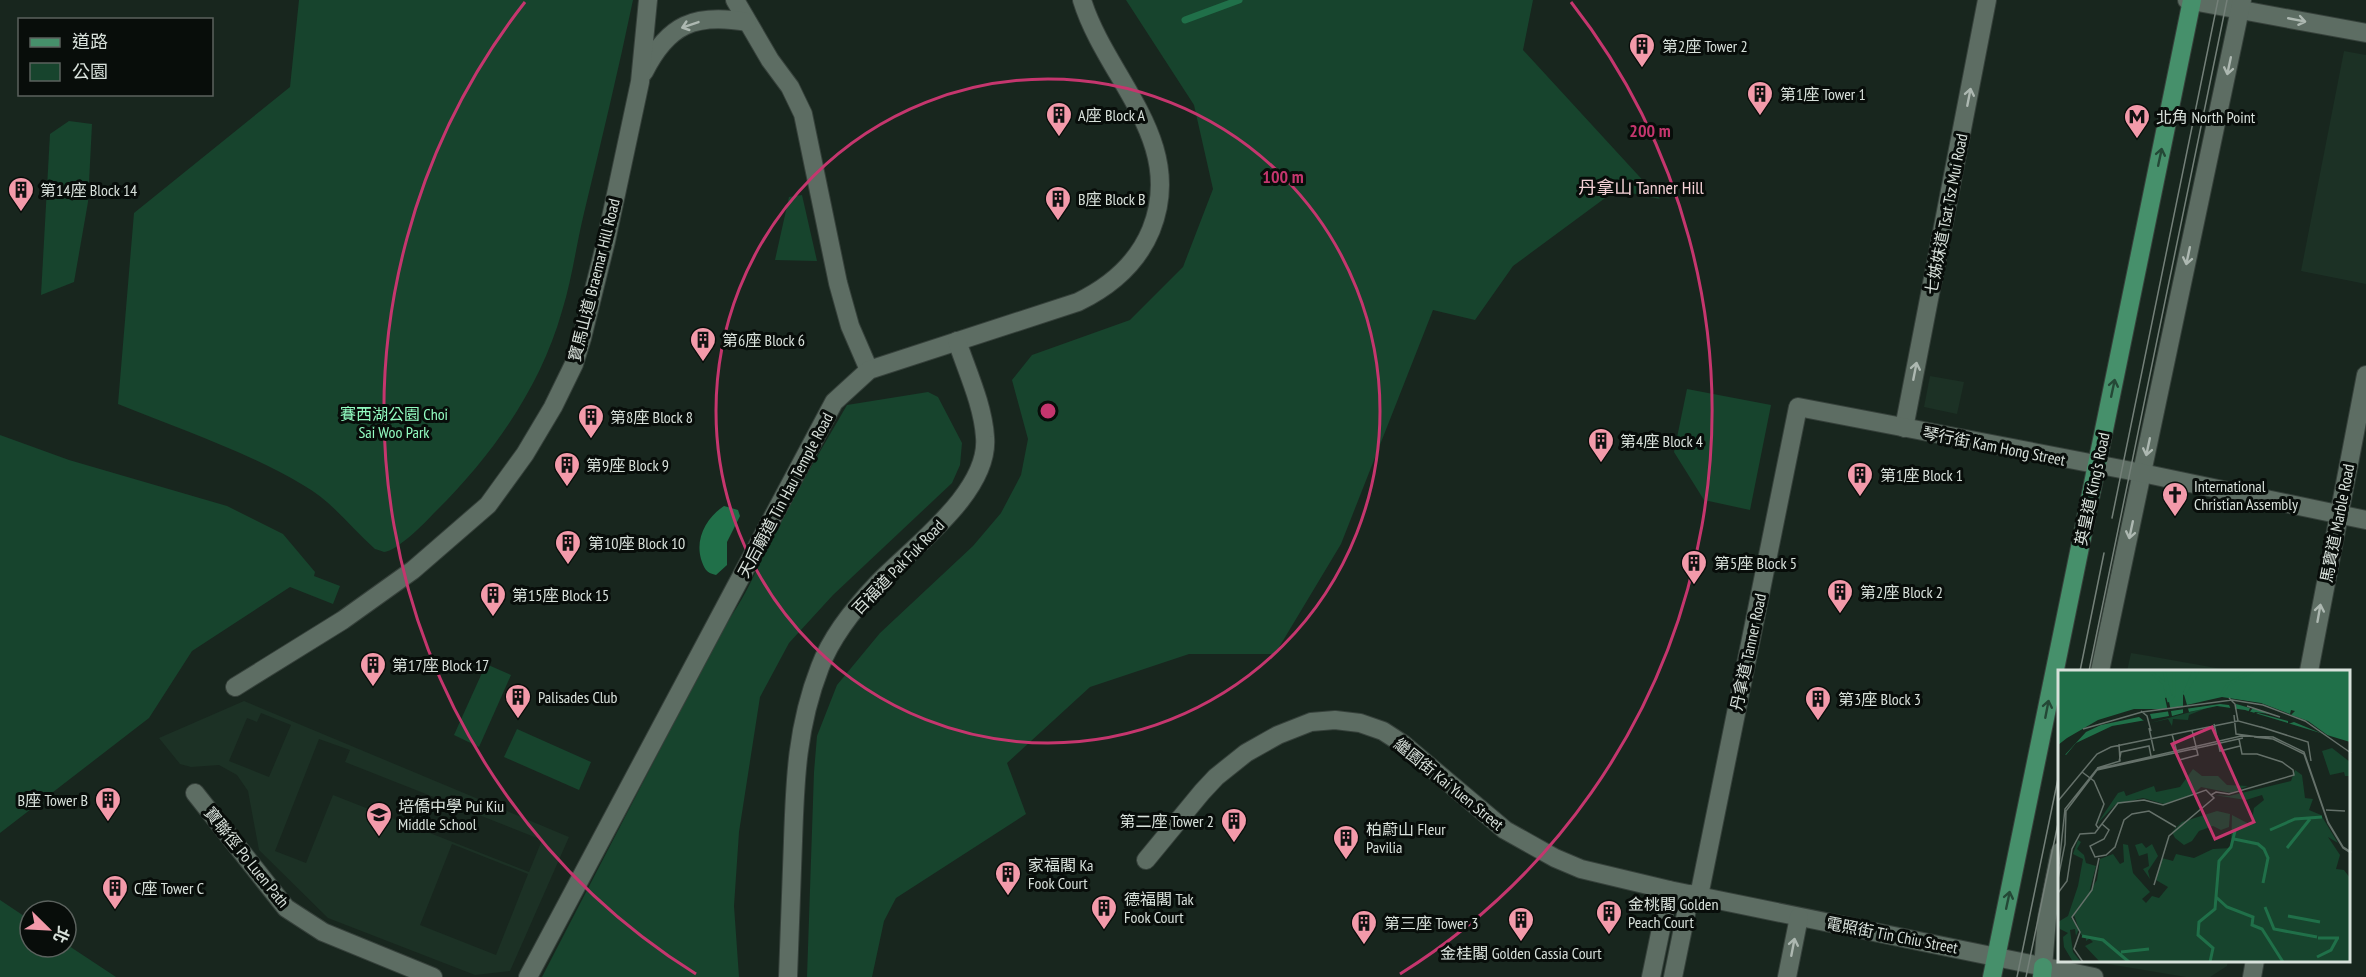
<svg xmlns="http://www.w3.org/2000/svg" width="2366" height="977" viewBox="0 0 2366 977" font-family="'PT Sans Narrow','Noto Sans TC',sans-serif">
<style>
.built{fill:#1c3125;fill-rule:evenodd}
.green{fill:#17442d}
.water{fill:#207049}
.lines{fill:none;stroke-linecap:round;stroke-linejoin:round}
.stream{stroke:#207049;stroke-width:7}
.minor-casing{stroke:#36413b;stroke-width:20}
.major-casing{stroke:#36413b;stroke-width:20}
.minor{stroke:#5d6d63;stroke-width:18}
.major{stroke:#46906b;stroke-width:18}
.tram{stroke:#748079;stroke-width:1.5}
.oneway{stroke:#adb8b1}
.oneway2{stroke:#244836}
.ring{fill:none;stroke:#c5366e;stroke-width:3}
.labels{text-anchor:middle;stroke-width:6;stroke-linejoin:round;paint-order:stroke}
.poi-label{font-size:16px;fill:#d8e1db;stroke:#080d0a;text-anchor:start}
.street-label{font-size:16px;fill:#d8e1db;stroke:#080d0a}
.park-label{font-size:16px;fill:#93fcc1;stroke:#080d0a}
.neighbourhood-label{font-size:18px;fill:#f4d1d6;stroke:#080d0a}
.inset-river{fill:none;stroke:#207049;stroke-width:3}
.inset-road{fill:none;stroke:#65716a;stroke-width:1.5}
.view{fill:#c5366e;fill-opacity:0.15;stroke:#c5366e;stroke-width:3}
.inset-edge{fill:none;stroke:#d8e1db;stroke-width:3}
.centre{fill:#c5366e;stroke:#080d0a;stroke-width:3}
.ring-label{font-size:18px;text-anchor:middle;font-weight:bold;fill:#c5366e;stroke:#080d0a;stroke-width:6;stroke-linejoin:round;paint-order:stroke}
</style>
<rect width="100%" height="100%" fill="#18261e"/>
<g class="built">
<path d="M2344 51 2366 55V284L2301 271Z"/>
<path d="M1930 376 1964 382 1957 414 1924 407Z"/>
<path d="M2131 653 2149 656 2233 671H2127Z"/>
<path d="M244 701 569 837 510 971 475 975 328 918 259 850 248 791 237 775 219 765 191 767 180 764 159 738ZM261 713 291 725 269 777 229 761 247 718 257 722ZM319 739 350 750 345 762 542 840 529 872 333 795 306 863 275 851ZM452 844 528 874 496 955 420 925Z"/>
<path d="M2090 961 2228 960V961L2227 966 2210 977H2186Z"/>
</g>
<g class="green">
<path d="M299 0H633C618 72 601 142 584 213 576 246 572 279 562 311 540 389 491 457 434 513 425 523 397 551 384 552 384 552 376 549 375 549 351 528 332 501 303 485 246 451 179 429 118 404L134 213 290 87Z"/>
<path d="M1126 0H1533L1523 50 1660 199 1616 190 1513 266 1475 320 1433 310 1341 544 1275 654H1189L1090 687 1007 763 1026 814 896 898 884 921 872 977H807L814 772 817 736 837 685 880 633 973 546 1001 513 1021 475 1028 439 1012 380 1032 355 1130 320 1183 267 1213 189 1194 105Z"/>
<path d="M69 121 92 124 88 202 74 282 41 295 50 134Z"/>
<path d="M802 195 817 261 775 260 789 197Z"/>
<path d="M1687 389 1771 405 1750 510 1704 500 1674 452Z"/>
<path d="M928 392 938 397 962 443 960 465 952 483 833 595 789 643 760 697 739 832 734 906 739 977H542L723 628C742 602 758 571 768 541L847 405Z"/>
<path d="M0 435 69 460 227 506 283 534 315 572 314 576 340 586 333 604 290 587 192 651 149 718 0 833Z"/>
<path d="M486 664 511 675 479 747 454 735Z"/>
<path d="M517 729 591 762 579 790 504 757Z"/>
<path d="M0 900 30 920V947H66V944L116 977H0Z"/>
</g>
<path class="water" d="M724 506 738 510 740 516 727 542V565L716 575C706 573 704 568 701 559 695 538 707 517 724 506Z"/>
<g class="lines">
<path class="stream" d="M1185 20 1239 0"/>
<defs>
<g id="minor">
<path d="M735 0 770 60 790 87 803 114 838 283 850 326 869 370"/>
<path d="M2187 0 2366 33"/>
<path d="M644 72C668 24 695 13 747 22"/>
<path d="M1904 428 1987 0"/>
<path d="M2100 671 2242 0"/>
<path d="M2309 671 2366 375"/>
<path d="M235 687 343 620 413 570 488 505 525 454 553 407 574 364 582 338 606 241 640 82 648 0"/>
<path d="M195 793 286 908 323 932 433 977"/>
<path d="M1146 860 1202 792 1216 777 1246 753 1278 735 1311 722 1335 720 1360 723 1383 731 1403 744 1505 830 1555 858 1581 869 1669 890 2094 977"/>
<path d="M1699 896 1798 407 2142 473 2366 520"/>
<path d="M2043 967 2047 918 2060 852"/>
<path d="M528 977 834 402 869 370 1078 302C1111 286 1137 264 1151 230 1187 141 1106 78 1082 0"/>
<path d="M788 977C790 932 791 886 793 841 795 779 797 726 820 667 832 635 855 607 879 582 914 546 990 491 985 437 983 405 967 371 957 341"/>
<path d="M1651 977 1669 890"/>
<path d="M1673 977 1690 894"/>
<path d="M1787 977 1799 917"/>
<path d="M2252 977 2255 960"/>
</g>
<g id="major">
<path d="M1992 977 2192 0"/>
<path d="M2042 977 2043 967"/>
</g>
</defs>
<use href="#minor" class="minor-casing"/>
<use href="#major" class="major-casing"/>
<use href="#minor" class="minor"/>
<use href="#major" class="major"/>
<g class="tram">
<path d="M2112 518 2218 0"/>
<path d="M2080 671 2104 553"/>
<path d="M2089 671 2227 0"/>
<path d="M2017 977 2060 769"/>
<path d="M2026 977 2060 814"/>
</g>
</g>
<defs><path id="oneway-shaft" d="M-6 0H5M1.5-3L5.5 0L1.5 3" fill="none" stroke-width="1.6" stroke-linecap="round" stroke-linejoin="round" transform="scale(1.5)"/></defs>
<g class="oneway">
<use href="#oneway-shaft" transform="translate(2297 20) rotate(11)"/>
<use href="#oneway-shaft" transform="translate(690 25) rotate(161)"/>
<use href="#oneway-shaft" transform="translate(2229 66) rotate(102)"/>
<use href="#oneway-shaft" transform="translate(1969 97) rotate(-79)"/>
<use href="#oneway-shaft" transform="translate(2188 256) rotate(102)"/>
<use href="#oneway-shaft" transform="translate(1915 371) rotate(-79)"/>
<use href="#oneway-shaft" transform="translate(2148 447) rotate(102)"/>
<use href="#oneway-shaft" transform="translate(2131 530) rotate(102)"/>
<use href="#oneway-shaft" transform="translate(2319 613) rotate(-80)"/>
<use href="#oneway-shaft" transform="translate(1793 947) rotate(-79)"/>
</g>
<g class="oneway2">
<use href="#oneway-shaft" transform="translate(2160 157) rotate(-78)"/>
<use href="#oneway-shaft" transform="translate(2113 388) rotate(-78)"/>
<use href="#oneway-shaft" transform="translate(2047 709) rotate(-79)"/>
<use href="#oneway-shaft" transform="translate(2008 900) rotate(-78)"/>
</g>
<g class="ring">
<circle cx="1048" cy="411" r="332"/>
<path d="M696 974A664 664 0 0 1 525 2M1571 2A664 664 0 0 1 1400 974"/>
</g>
<defs>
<symbol id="building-pin" viewBox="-11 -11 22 30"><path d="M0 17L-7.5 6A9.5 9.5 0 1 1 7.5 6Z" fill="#f39aaa" stroke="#080d0a"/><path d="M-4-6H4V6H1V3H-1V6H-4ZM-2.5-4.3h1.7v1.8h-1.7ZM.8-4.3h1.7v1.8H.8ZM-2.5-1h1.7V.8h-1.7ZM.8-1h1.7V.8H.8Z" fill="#111"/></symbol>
<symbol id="metro-pin" viewBox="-11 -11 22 30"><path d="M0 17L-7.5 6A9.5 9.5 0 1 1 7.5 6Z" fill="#f39aaa" stroke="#080d0a"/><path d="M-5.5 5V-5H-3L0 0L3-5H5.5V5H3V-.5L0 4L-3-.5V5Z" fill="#111"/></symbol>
<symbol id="church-pin" viewBox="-11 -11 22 30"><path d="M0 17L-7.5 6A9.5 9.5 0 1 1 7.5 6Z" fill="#f39aaa" stroke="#080d0a"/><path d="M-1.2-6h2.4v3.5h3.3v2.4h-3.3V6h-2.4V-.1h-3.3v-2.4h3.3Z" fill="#111"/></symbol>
<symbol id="school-pin" viewBox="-11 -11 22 30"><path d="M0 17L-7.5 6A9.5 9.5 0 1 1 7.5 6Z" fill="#f39aaa" stroke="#080d0a"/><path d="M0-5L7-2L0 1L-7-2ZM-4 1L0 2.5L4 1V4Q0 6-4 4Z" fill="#111"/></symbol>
</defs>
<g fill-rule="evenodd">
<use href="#building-pin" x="1627" y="31" width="30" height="40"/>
<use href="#building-pin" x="1745" y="79" width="30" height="40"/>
<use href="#building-pin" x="1044" y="100" width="30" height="40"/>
<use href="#metro-pin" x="2122" y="102" width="30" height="40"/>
<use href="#building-pin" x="6" y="175" width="30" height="40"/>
<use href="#building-pin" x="1043" y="184" width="30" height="40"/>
<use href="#building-pin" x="688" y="325" width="30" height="40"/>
<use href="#building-pin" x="576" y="402" width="30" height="40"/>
<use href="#building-pin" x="1586" y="426" width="30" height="40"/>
<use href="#building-pin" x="552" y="450" width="30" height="40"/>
<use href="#building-pin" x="1845" y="460" width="30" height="40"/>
<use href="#church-pin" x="2160" y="480" width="30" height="40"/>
<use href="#building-pin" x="553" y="528" width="30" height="40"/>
<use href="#building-pin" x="1679" y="548" width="30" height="40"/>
<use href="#building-pin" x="1825" y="577" width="30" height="40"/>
<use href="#building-pin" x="478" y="580" width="30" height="40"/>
<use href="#building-pin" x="358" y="650" width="30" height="40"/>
<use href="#building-pin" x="503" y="682" width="30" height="40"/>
<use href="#building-pin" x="1803" y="684" width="30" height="40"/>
<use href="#building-pin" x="93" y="785" width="30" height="40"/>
<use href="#school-pin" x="364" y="800" width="30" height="40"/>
<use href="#building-pin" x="1219" y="806" width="30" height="40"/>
<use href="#building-pin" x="1331" y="823" width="30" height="40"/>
<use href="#building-pin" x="993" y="859" width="30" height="40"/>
<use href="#building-pin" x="100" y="873" width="30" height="40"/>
<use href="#building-pin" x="1089" y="893" width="30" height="40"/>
<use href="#building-pin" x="1594" y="898" width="30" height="40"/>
<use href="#building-pin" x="1506" y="905" width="30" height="40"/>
<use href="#building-pin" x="1349" y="908" width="30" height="40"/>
</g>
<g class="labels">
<g class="poi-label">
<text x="1662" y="52">第2座 Tower 2</text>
<text x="1780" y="100">第1座 Tower 1</text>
<text x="1078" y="121">A座 Block A</text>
<text x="2156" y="123">北角 North Point</text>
<text x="40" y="196">第14座 Block 14</text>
<text x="1078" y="205">B座 Block B</text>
<text x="722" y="346">第6座 Block 6</text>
<text x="610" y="423">第8座 Block 8</text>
<text x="1620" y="447">第4座 Block 4</text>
<text x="586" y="471">第9座 Block 9</text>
<text x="1880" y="481">第1座 Block 1</text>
<text x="2194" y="492">International<tspan x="2194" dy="18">Christian Assembly</tspan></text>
<text x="588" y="549">第10座 Block 10</text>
<text x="1714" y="569">第5座 Block 5</text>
<text x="1860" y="598">第2座 Block 2</text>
<text x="512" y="601">第15座 Block 15</text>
<text x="392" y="671">第17座 Block 17</text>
<text x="538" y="703">Palisades Club</text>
<text x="1838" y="705">第3座 Block 3</text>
<text x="88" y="806" text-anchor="end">B座 Tower B</text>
<text x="398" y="812">培僑中學 Pui Kiu<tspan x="398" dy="18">Middle School</tspan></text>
<text x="1214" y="827" text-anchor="end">第二座 Tower 2</text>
<text x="1366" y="835">柏蔚山 Fleur<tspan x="1366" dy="18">Pavilia</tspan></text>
<text x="1028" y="871">家福閣 Ka<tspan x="1028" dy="18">Fook Court</tspan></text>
<text x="134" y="894">C座 Tower C</text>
<text x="1124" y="905">德福閣 Tak<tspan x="1124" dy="18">Fook Court</tspan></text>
<text x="1628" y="910">金桃閣 Golden<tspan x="1628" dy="18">Peach Court</tspan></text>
<text x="1384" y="929">第三座 Tower 3</text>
<text x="1521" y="959" text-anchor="middle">金桂閣 Golden Cassia Court</text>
</g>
<g class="street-label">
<text transform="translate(1946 214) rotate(-79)" y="6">七姊妹道 Tsat Tsz Mui Road</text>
<text transform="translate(594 280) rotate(-76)" y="6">寶馬山道 Braemar Hill Road</text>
<text transform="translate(1994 446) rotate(11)" y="6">琴行街 Kam Hong Street</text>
<text transform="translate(2092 489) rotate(-78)" y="6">英皇道 King's Road</text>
<text transform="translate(785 495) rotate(-62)" y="6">天后廟道 Tin Hau Temple Road</text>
<text transform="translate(2337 523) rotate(-79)" y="6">馬寶道 Marble Road</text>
<text transform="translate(898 567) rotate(-46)" y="6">百福道 Pak Fuk Road</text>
<text transform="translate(1748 652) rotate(-78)" y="6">丹拿道 Tanner Road</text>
<text transform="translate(1449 784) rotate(39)" y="6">繼園街 Kai Yuen Street</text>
<text transform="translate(247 857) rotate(51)" y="6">寶聯徑 Po Luen Path</text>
<text transform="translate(1892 935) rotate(11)" y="6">電照街 Tin Chiu Street</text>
</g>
<g class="park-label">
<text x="394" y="420">賽西湖公園 Choi<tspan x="394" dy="18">Sai Woo Park</tspan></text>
</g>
<g class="neighbourhood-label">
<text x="1641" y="194">丹拿山 Tanner Hill</text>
</g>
</g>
<g transform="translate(2058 670)">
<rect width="292" height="292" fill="#18261e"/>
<path d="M151 37 131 45 130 50 115 49 114 56 110 49 92 53ZM274 78 292 92V106H287L286 102 272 105 264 81ZM135 99 144 106H160L169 115 190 116 173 123 143 117 136 124 106 134 85 128 57 135 39 154 60 123 66 121 68 126 96 116 98 122 122 117ZM237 100 244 105 247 128 255 129 251 140 263 145 280 173 270 167 282 185 278 199 286 200 292 208V292H42L27 276 35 272 29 266 31 269 28 271V266L23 265 16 245 39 210 42 189 55 184 62 194 66 192 65 174 70 175 75 203 92 222 84 229 88 233 94 226 101 228 110 217 98 210 104 188 115 191 118 184 136 188 155 179 173 178 174 145 193 155 196 138 206 130 204 125 188 130 156 125 171 126 233 111ZM159 141 172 144 171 157 163 160 155 156 141 161 134 171 126 175 117 168 114 162 124 152ZM20 170 23 172 19 179 26 185 28 193 38 196 31 223 13 248 21 259 18 266 17 259 12 260 15 282 23 292H15L6 277 5 267 10 263 2 259 0 252 10 246 20 216 25 189 15 184ZM84 173 88 178 94 174 100 186 90 201 92 209 85 199 91 196 89 179 90 183 81 186 77 175Z" fill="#17442d"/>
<path d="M0 1H292V72L187 40 159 36 131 42 125 21V43L114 46 110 27 107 28 111 46 54 56 18 73 8 85 0 79Z" fill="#207049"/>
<path d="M164 27 203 33 232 44 233 40 237 41 233 45 250 51 272 67 236 52 230 54V51L200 43 193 46 197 42 212 44 195 38 189 45 192 38 178 34 175 44 171 35 162 34 92 44 94 50 90 54 81 47 43 55 28 62 5 87 0 81V75L9 68 40 50 76 39H111Z" fill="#18261e"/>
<path class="inset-river" d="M92 1 106 13 111 32M106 1 113 29M126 24 136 1M126 25 140 1M163 25 170 14 195 1M112 31 116 25V1M212 160 237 149 264 147M176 169 200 174 206 179 210 188 205 213M229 178 252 149M158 227 169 237 195 247 194 255 204 259 225 292M207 237 216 259 259 267M230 246 262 252M24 266 45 270 71 292M260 268H281M63 282 91 279M259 287 273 280 279 269M152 292 155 278 140 265 141 252 157 239 161 191 173 177 177 161"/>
<path class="inset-road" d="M171 28 177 34 180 51 206 58M189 36 222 47M83 41 89 46 93 61M176 45 178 64 201 67M156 54 162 81 182 76M203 57 250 72 253 91M91 58 96 81M25 59 84 42 174 30 205 35 247 51 293 83M114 64 121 90 140 85 134 60M196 67 215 69 246 84 270 153 285 178 293 183M61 92 63 82 91 76 93 86M39 98 62 91 61 74M24 102 36 111 46 134 38 155 41 159M153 125 158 122 171 124 236 105 235 100 224 92 199 84H184L181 69M0 131 39 84 53 77 180 51M268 140 287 141M44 154 51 160 46 169 32 176 37 187 48 185 57 177 66 150 74 144 91 141 118 157M0 205 7 139 39 99 183 66 215 67 246 82 270 152 285 177 293 182M0 209 7 174 8 141 39 100 185 68M0 223 9 211 14 179 22 164 37 163 60 133 86 130 105 135 148 120 156 128 111 166 96 215M25 292 16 279 22 262 14 247 34 220 41 188"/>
<path class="view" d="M154 57 196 152 157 169 114 74Z"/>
<rect width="292" height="292" class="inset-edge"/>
</g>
<circle cx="1048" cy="411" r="9" class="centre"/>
<g class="ring-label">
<text x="1650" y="137">200 m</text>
<text x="1283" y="183">100 m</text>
</g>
<rect x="18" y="18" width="195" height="78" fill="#080d0a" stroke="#5b625e" stroke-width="1.5"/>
<rect x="30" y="38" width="30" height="9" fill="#46906b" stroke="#5b625e" stroke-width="1.5"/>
<text x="72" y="48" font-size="18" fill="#d8e1db">道路</text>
<rect x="30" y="63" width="30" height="18" fill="#17442d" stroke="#5b625e" stroke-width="1.5"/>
<text x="72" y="78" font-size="18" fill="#d8e1db">公園</text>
<g transform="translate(48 929) rotate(114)"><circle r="28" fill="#080d0a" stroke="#5b625e" stroke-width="1.5"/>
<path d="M0-4.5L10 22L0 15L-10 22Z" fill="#f39aaa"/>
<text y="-9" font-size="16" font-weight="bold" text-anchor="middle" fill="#d8e1db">北</text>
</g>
</svg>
